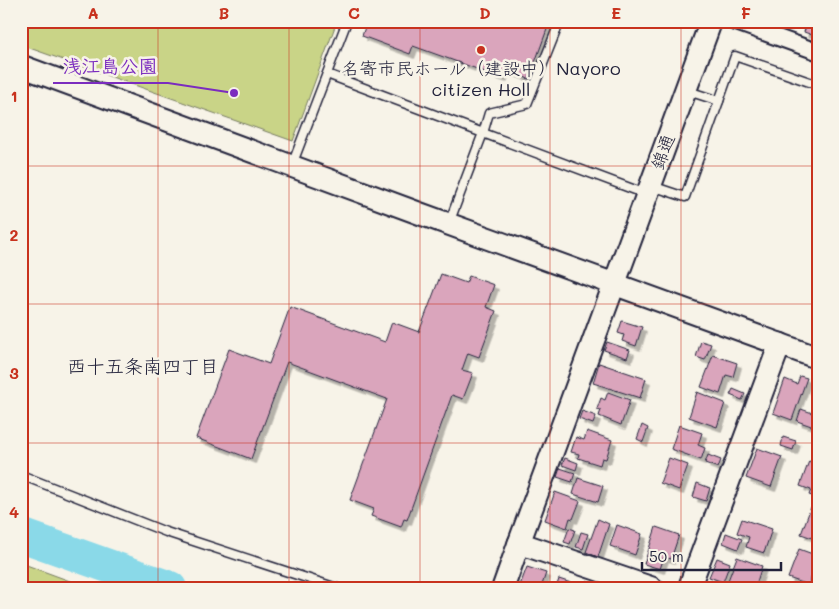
<svg xmlns="http://www.w3.org/2000/svg" width="839" height="609" viewBox="0 0 839 609" font-family="Mali,'Klee One',sans-serif">
<style>
.park{fill:#c9d487;stroke:#767b61}
.lines{fill:none;stroke-linecap:round;stroke-linejoin:round}
.river{stroke:#8ad9e8;stroke-width:34}
.building{fill:#daa5bc;stroke:#22223b;filter:url(#shadow)}
.lane-casing{stroke:#22223b;stroke-width:11}
.street-casing{stroke:#22223b;stroke-width:19}
.secondary-casing{stroke:#22223b;stroke-width:25}
.lane{stroke:#f7f3e8;stroke-width:8}
.street{stroke:#f7f3e8;stroke-width:15}
.secondary{stroke:#f7f3e8;stroke-width:21}
.grid{fill:none;stroke:#c8321e;stroke-width:1;stroke-opacity:0.55}
.poi-dot{fill:#c8321e;stroke:#f7f3e8;stroke-width:2}
.labels{text-anchor:middle;stroke-width:5;stroke-linejoin:round;paint-order:stroke}
.poi-label{font-size:18px;fill:#22223b;stroke:#f7f3e8}
.street-label{font-size:18px;fill:#22223b;stroke:#f7f3e8}
.neighbourhood-label{font-size:19px;fill:#22223b;stroke:#f7f3e8}
.leader{fill:none;stroke:#7b2cbf;stroke-width:2}
.callout-dot{fill:#7b2cbf;stroke:#f7f3e8;stroke-width:2}
.callout-label{font-size:19px;text-anchor:middle;font-weight:bold;fill:#7b2cbf;stroke:#f7f3e8;stroke-width:5;stroke-linejoin:round;paint-order:stroke}
.neatline{fill:none;stroke:#c8321e;stroke-width:2}
.grid-label{font-size:16px;text-anchor:middle;font-weight:bold;fill:#c8321e}
</style>
<defs>
<filter id="shadow"><feDropShadow dx="4.5" dy="4.5" stdDeviation="0" flood-color="#0004"/></filter>
</defs>
<rect width="100%" height="100%" fill="#f7f3e8"/>
<filter id="ink" filterUnits="userSpaceOnUse"><feTurbulence type="fractalNoise" baseFrequency=".02" numOctaves="2"/><feDisplacementMap in="SourceGraphic" scale="10" xChannelSelector="R" yChannelSelector="G"/><feConvolveMatrix kernelMatrix="1 2 1 2 8 2 1 2 1" color-interpolation-filters="sRGB"/></filter>
<g filter="url(#ink)">
<g class="park">
<path d="M21 21H337L293 141 21 45Z"/>
<path d="M21 563 89 588H21Z"/>
</g>
<g class="lines">
<path class="river" d="M21 535 170 588"/>
</g>
<g class="building">
<path d="M367 21H550L529 79 505 70 502 78 413 46 410 54 362 36Z"/>
<path d="M808 21H818V37L804 32Z"/>
<path d="M441 274 466 283 469 276 494 285 486 307 496 311 479 357 468 353 462 370 473 373 463 399 452 395 407 520 404 519 401 527 371 516 374 509 350 500 387 399 287 362 251 459 196 438 229 349 269 364 290 307 385 342 392 322 419 332Z"/>
<path d="M622 321 642 327 636 346 622 341 624 335 618 333Z"/>
<path d="M701 341 711 344 705 360 696 357Z"/>
<path d="M607 342 630 350 627 358 604 350Z"/>
<path d="M713 355 737 363 733 377 726 375 720 394 701 387Z"/>
<path d="M599 363 646 379 640 398 593 383Z"/>
<path d="M800 376 807 378 792 420 773 413 785 379 797 384Z"/>
<path d="M733 389 745 394 742 400 730 395Z"/>
<path d="M608 392 630 400 621 425 599 416 601 410 597 409 601 398 605 400Z"/>
<path d="M697 392 725 403 717 427 689 417Z"/>
<path d="M801 409 818 415 817 428 797 421Z"/>
<path d="M582 411 596 416 593 424 579 419Z"/>
<path d="M642 425 648 428 643 442 637 439Z"/>
<path d="M679 425 702 433 698 445 705 448 701 460 671 449Z"/>
<path d="M587 431 612 440 606 459 602 458 600 465 578 458 579 454 571 452 576 437 584 440Z"/>
<path d="M783 437 796 441 793 450 781 446Z"/>
<path d="M818 440V460L811 458Z"/>
<path d="M757 448 782 457 771 487 746 478Z"/>
<path d="M708 455 721 460 718 468 705 463Z"/>
<path d="M565 458 578 463 576 470 562 465Z"/>
<path d="M669 458 688 465 679 490 660 483Z"/>
<path d="M809 461 818 464V498L809 495 811 490 800 486Z"/>
<path d="M560 468 575 473 572 482 557 477Z"/>
<path d="M578 478 603 486 598 502 573 494Z"/>
<path d="M697 483 710 488 706 501 693 497Z"/>
<path d="M555 492 580 501 573 519 570 518 567 528 545 520Z"/>
<path d="M811 507 818 509V540L801 534Z"/>
<path d="M598 519 609 524 598 557 586 552Z"/>
<path d="M742 519 772 529 764 553 746 547 749 537 737 533Z"/>
<path d="M617 525 642 534 635 555 610 546Z"/>
<path d="M656 527 679 535 671 559 664 557 660 569 644 564Z"/>
<path d="M569 528 575 530 570 544 564 542Z"/>
<path d="M581 532 588 534 583 549 576 547Z"/>
<path d="M726 533 742 539 738 549 723 543Z"/>
<path d="M799 549 818 556 809 585 788 578Z"/>
<path d="M737 557 762 566 755 588H739L727 583Z"/>
<path d="M717 558 730 563 723 582 709 577Z"/>
<path d="M527 567 546 573 541 588H519Z"/>
<path d="M559 579 580 586V588H556Z"/>
</g>
<g class="lines">
<defs>
<g id="lane">
<path d="M560 21 527 104 489 113 483 133 646 194"/>
<path d="M327 74 483 133 449 223"/>
<path d="M688 91 719 101"/>
<path d="M292 165 347 21"/>
<path d="M652 186 685 197 735 56 818 85"/>
<path d="M21 475 166 532 337 588"/>
</g>
<path id="street" d="M732 21 818 52"/>
<g id="secondary">
<path d="M21 66 421 214 818 358"/>
<path d="M503 588 519 543"/>
<path d="M652 588 519 543 711 21"/>
<path d="M689 588 780 344"/>
</g>
</defs>
<use href="#lane" class="lane-casing"/>
<use href="#street" class="street-casing"/>
<use href="#secondary" class="secondary-casing"/>
<use href="#lane" class="lane"/>
<use href="#street" class="street"/>
<use href="#secondary" class="secondary"/>
</g>
</g>
<path class="grid" d="M158 21V588M289 21V588M420 21V588M550 21V588M681 21V588M21 166H818M21 304H818M21 443H818"/>
<circle class="poi-dot" cx="481" cy="50" r="5"/>
<g class="labels">
<g class="poi-label">
<text x="481" y="75">名寄市民ホール（建設中）Nayoro<tspan x="481" dy="21">citizen Holl</tspan></text>
</g>
<g class="street-label">
<text transform="translate(663 152) rotate(-70)" y="6">錦通</text>
</g>
<g class="neighbourhood-label">
<text x="143" y="373">西十五条南四丁目</text>
</g>
</g>
<path class="leader" d="M234 93L168 83H53"/>
<circle class="callout-dot" cx="234" cy="93" r="5"/>
<g class="callout-label">
<text x="110" y="73">浅江島公園</text>
</g>
<rect width="839" height="609" fill="none" stroke="#f7f3e8" stroke-width="55"/>
<path d="M642 562v8h139v-8" fill="none" stroke="#22223b" stroke-width="2.5"/>
<text x="649" y="562" font-size="15" fill="#22223b" stroke="#f7f3e8" stroke-width="4" paint-order="stroke">50 m</text>
<rect x="28" y="28" width="784" height="554" class="neatline"/>
<g class="grid-label">
<text x="93" y="19">A</text>
<text x="224" y="19">B</text>
<text x="354" y="19">C</text>
<text x="485" y="19">D</text>
<text x="616" y="19">E</text>
<text x="746" y="19">F</text>
<text x="14" y="102">1</text>
<text x="14" y="241">2</text>
<text x="14" y="379">3</text>
<text x="14" y="518">4</text>
</g>
</svg>
